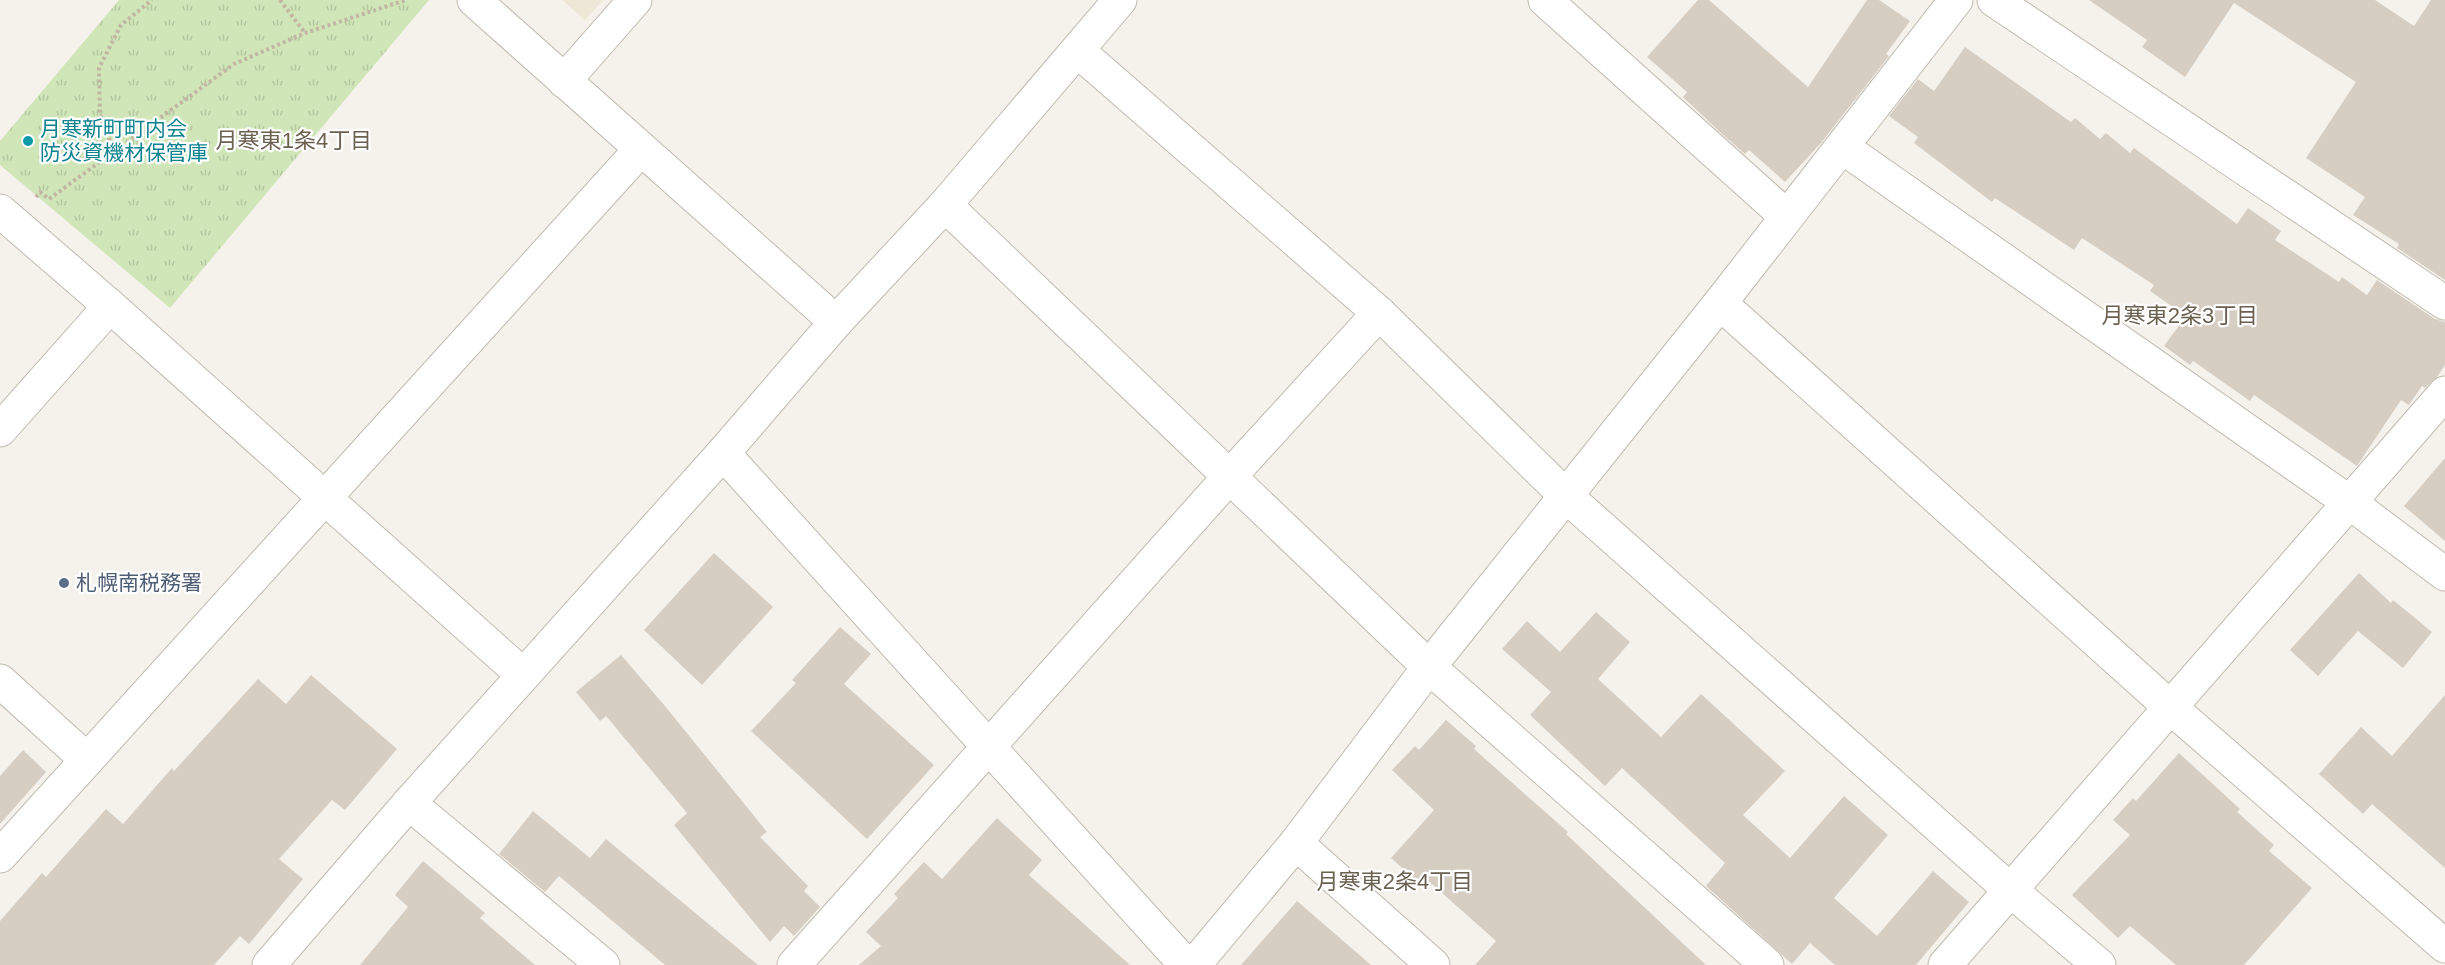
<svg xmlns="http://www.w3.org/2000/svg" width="2445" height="965" viewBox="0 0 2445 965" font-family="Helvetica,'Noto Sans JP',sans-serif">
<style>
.education{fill:#ede7d7}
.park{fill:url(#park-tufts)}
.building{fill:#d6cec2}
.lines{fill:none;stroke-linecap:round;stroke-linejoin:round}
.minor-casing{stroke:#c0baae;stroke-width:35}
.tertiary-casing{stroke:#c0baae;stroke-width:35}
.path{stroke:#c1b6a1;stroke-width:4;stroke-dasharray:3 3;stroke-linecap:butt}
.minor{stroke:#fff;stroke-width:33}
.tertiary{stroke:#fff;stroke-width:33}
.culture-dot{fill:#0f9aa8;stroke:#fff;stroke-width:2}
.service-dot{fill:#5c6f8a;stroke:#fff;stroke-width:2}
.labels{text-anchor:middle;stroke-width:4.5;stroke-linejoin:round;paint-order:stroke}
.culture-label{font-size:21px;fill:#0d838f;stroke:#fff;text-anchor:start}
.service-label{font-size:21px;fill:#4e5e75;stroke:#fff;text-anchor:start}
.neighbourhood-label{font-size:22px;fill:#6b6151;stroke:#fff}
</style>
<defs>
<pattern id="park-tufts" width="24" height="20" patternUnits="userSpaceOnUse" patternTransform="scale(1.5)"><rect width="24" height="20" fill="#d0e6b8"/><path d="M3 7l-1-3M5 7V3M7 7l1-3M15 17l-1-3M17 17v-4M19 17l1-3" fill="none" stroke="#b4c69f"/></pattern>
</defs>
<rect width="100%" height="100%" fill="#f5f2ec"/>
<path class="education" d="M562 0H603L585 20Z"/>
<path class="park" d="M119 0H429L170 308 0 165V141Z"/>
<g class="building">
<path d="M1698 0H1709L1808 87 1867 0H1879L1910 21 1886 54 1889 56 1821 143 1785 182 1749 150 1745 154 1722 134 1683 97 1687 92 1647 57Z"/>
<path d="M2089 0H2375L2414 26 2431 0H2445V280L2397 248 2399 244 2353 215 2365 197 2306 158 2356 82 2234 3 2185 77 2142 47 2147 40Z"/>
<path d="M1965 47 2071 122 2075 118 2100 139 2106 133 2130 153 2134 148 2237 224 2248 208 2281 231 2275 240 2339 282 2342 277 2367 295 2377 280 2435 319 2445 322V365L2437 377 2425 388 2422 386 2409 405 2401 400 2357 466 2254 395 2250 401 2193 361 2190 365 2164 346 2186 316 2150 291 2154 285 2082 238 2074 250 1995 198 1992 202 1914 143 1918 137 1889 116 1918 79 1934 91Z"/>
<path d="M2445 458V541L2404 506Z"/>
<path d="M714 553 773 607 702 685 644 630Z"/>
<path d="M2359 573 2391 603 2393 600 2432 632 2403 668 2358 631 2318 676 2290 650Z"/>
<path d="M1596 612 1630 642 1598 679 1661 737 1701 694 1785 771 1743 815 1790 858 1844 796 1888 835 1834 898 1877 936 1933 871 1969 902 1916 965H1835L1810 943 1792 964 1706 886 1725 863 1622 768 1605 786 1530 715 1551 692 1502 649 1527 621 1560 652Z"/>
<path d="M840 627 871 654 844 684 934 765 867 839 751 731 796 683 792 680Z"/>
<path d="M621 655 665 706 767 832 760 837 808 886 804 891 820 907 794 936 784 926 770 942 674 825 687 813 606 716 600 721 576 692Z"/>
<path d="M311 675 397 749 345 810 332 800 279 859 303 879 249 944 240 936 214 965H0V921L42 873 46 877 106 809 123 824 172 768 174 771 258 679 286 704Z"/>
<path d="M2445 695V868L2372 804 2363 814 2319 774 2361 727 2392 756Z"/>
<path d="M1446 720 1476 746 1474 749 1568 832 1566 834 1706 965H1475L1496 941 1432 884 1427 890 1391 858 1434 810 1392 770 1415 746 1419 750Z"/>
<path d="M23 750 46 772 0 824V776Z"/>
<path d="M2179 753 2240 809 2237 812 2274 845 2269 851 2312 888 2244 965H2176L2130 926 2118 938 2072 895 2130 835 2113 820 2133 798 2136 801Z"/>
<path d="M533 811 590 858 606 839 758 965H665L559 876 545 892 499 854Z"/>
<path d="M997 818 1042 860 1029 875 1130 965H859L881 946 866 932 898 898 894 894 924 862 942 879Z"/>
<path d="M423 861 485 913 480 918 535 965H360L408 907 395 895Z"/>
<path d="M1297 901 1371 965H1241Z"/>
</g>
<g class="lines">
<defs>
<g id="minor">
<path d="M474 0 836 322"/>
<path d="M1545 0 1786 216"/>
<path d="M1994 0 2445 303"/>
<path d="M1078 51 1379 313 1565 495 2009 889 2099 965"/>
<path d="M564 81 635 0"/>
<path d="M1842 147 2349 502 2445 574"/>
<path d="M945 205 1429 667 1767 965"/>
<path d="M0 211 110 306 523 675"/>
<path d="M1720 303 2170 707 2445 946"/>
<path d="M0 430 110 306"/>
<path d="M723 453 1186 965"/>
<path d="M0 681 87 760"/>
<path d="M409 803 603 965"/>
<path d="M1296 843 1433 965"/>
<path d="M0 856 641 149"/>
<path d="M794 965 1230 476 1379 313"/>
<path d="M1194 965 1296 843 1429 667 1720 303 1956 0"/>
<path d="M1945 965 2445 393"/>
</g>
<path id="tertiary" d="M269 965 409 803 723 453 836 322 945 205 1120 0"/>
</defs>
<use href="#minor" class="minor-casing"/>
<use href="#tertiary" class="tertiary-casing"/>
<g class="path">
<path d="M280 0 305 33"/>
<path d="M114 152 100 114 99 68 121 25 152 0"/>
<path d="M36 197 40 192 49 199 234 64 305 33 406 0"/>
</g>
<use href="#minor" class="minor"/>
<use href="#tertiary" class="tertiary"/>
</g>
<circle class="culture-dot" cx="28" cy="141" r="6"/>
<circle class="service-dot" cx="64" cy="583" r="6"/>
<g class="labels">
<g class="culture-label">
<text x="40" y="136">月寒新町町内会<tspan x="40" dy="24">防災資機材保管庫</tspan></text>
</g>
<g class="service-label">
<text x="76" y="590">札幌南税務署</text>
</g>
<g class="neighbourhood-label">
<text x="294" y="148">月寒東1条4丁目</text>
<text x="2180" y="323">月寒東2条3丁目</text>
<text x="1395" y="889">月寒東2条4丁目</text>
</g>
</g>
</svg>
